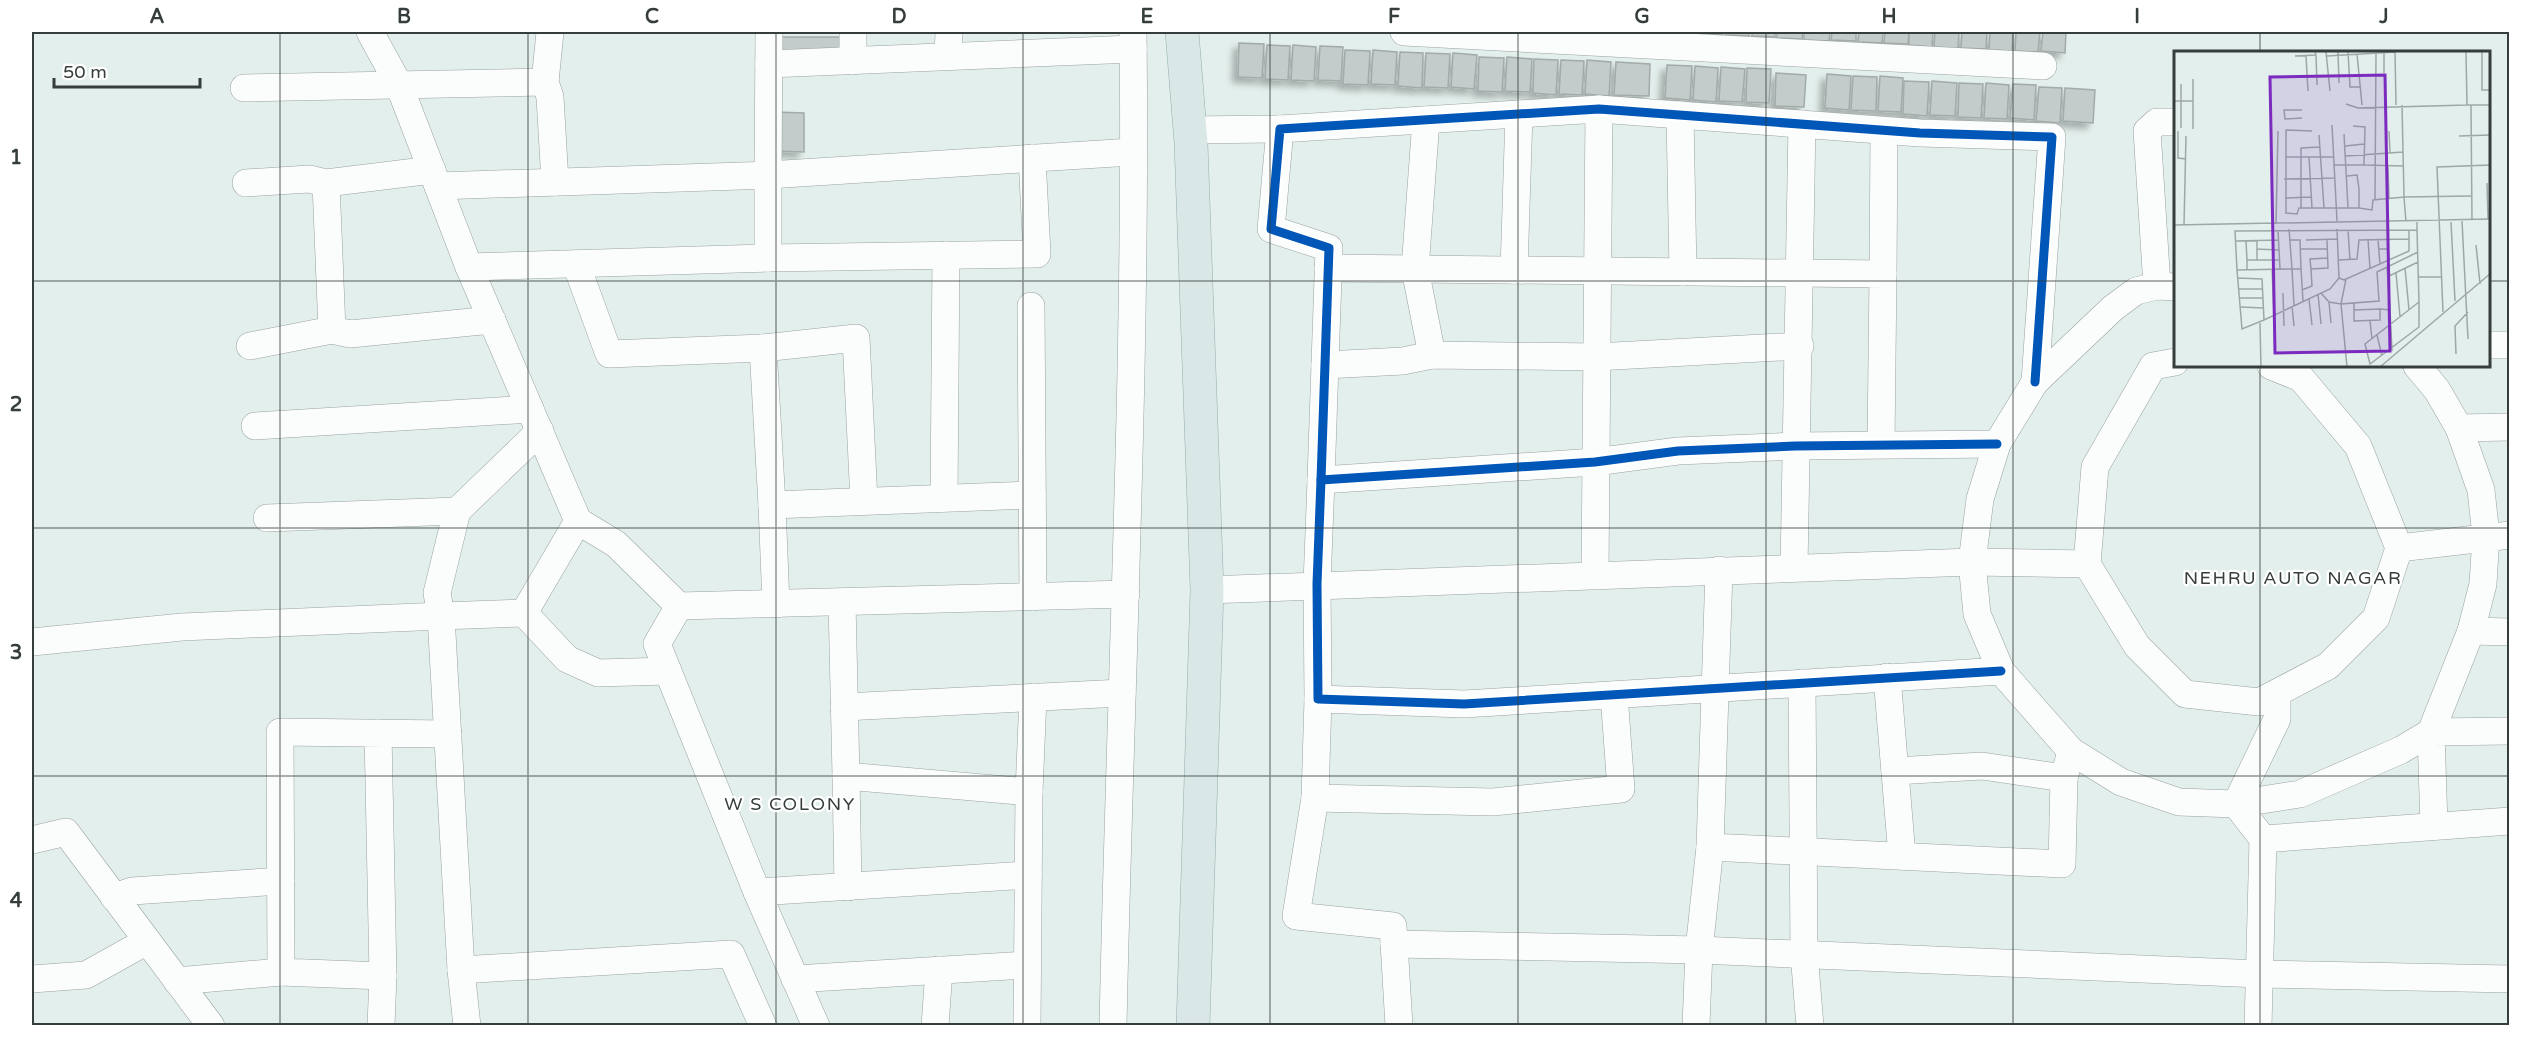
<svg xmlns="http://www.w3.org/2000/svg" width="2541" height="1057" viewBox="0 0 2541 1057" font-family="'Varela Round',sans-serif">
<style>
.building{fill:#c3ccca;stroke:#a2aba9;stroke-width:1.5;filter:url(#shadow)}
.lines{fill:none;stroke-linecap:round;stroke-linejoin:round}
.minor-casing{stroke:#99a2a0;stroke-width:28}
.major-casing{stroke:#92aeaa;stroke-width:34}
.minor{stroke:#fbfdfc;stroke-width:27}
.major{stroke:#d9e8e6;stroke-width:33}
.cycleway-casing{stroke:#fff;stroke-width:13}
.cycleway{stroke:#0057b8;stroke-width:9}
.grid{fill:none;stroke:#353e3c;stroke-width:1.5;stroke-opacity:0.55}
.labels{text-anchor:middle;stroke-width:4.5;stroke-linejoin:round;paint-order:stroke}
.neighbourhood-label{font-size:18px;letter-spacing:1.5px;fill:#353e3c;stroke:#fff}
.inset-road{fill:none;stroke:#9da8a6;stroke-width:1.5}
.view{fill:#7b2cbf;fill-opacity:0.15;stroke:#7b2cbf;stroke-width:3}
.inset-edge{fill:none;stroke:#353e3c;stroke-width:3}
.neatline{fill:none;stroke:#353e3c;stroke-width:2}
.grid-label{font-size:20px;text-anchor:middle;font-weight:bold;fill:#353e3c}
</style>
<defs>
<filter id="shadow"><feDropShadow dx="-5.5" dy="5.5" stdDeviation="3" flood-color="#0004"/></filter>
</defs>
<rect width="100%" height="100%" fill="#e3efec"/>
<g class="building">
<path d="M1699 32H1723L1722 35 1699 34Z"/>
<path d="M1725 32H1749V36L1725 35Z"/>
<path d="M1752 32H1775V37L1752 36Z"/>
<path d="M1777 32H1803L1802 39 1777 38Z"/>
<path d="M1804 32H1830L1829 41 1804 40Z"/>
<path d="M1832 32H1856V41L1831 40Z"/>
<path d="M1859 32H1883L1882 43 1858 42Z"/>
<path d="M1885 32H1909L1908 44 1884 43Z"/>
<path d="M1909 32H1933L1932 47 1909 45Z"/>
<path d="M1935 32H1959L1958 49 1934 47Z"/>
<path d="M1962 32H1987L1986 49 1961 48Z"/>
<path d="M1990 32H2013L2012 51 1989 50Z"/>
<path d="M2016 32H2040L2038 52 2015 51Z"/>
<path d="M2043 32H2066L2065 53 2041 51Z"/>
<path d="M775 37H842L843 56 775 57Z"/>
<path d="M1239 43 1264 44 1262 78 1238 77Z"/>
<path d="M1267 45 1290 46 1288 80 1265 79Z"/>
<path d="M1293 45 1316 47 1314 81 1291 80Z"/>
<path d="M1320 46 1343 47 1341 81 1318 80Z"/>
<path d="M1345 50 1370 51 1368 85 1343 84Z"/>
<path d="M1373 50 1397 52 1395 85 1371 84Z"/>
<path d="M1400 52 1423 53 1422 88 1398 86Z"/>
<path d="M1426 53 1450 54 1448 88 1424 87Z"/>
<path d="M1453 53 1477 55 1474 89 1451 87Z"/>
<path d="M1479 57 1504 58 1502 92 1478 91Z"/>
<path d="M1507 57 1532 59 1530 92 1505 91Z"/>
<path d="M1534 59 1558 60 1556 95 1533 93Z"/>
<path d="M1561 60 1584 61 1582 95 1559 94Z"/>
<path d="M1587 60 1611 62 1609 96 1585 94Z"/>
<path d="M1616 62 1650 64 1649 96 1614 95Z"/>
<path d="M1667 65 1692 66 1690 100 1665 98Z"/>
<path d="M1695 66 1718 68 1716 102 1693 100Z"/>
<path d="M1721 67 1745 69 1742 102 1719 101Z"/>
<path d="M1747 68 1771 69 1769 103 1746 102Z"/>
<path d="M1776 73 1806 75 1804 107 1775 106Z"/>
<path d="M1827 74 1851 76 1849 110 1825 108Z"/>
<path d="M1853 76 1877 77 1876 111 1851 110Z"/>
<path d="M1880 76 1903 78 1901 112 1878 111Z"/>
<path d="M1904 81 1929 82 1927 116 1903 114Z"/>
<path d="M1932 81 1957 83 1955 116 1930 115Z"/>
<path d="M1959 83 1983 84 1981 118 1958 117Z"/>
<path d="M1986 83 2009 85 2007 119 1984 118Z"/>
<path d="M2013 84 2036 85 2034 120 2010 118Z"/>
<path d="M2039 87 2062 88 2060 123 2036 121Z"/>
<path d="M2065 88 2095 90 2093 123 2063 121Z"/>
<path d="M775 112 804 113V152L774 151Z"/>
</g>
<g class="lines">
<defs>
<g id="minor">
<path d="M370 32 399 85 469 267 578 521 616 544 679 606 1126 594"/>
<path d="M550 32 545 82 550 97 555 182"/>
<path d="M769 32 768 175 1132 152"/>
<path d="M1404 32 2043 66"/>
<path d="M948 56 949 32"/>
<path d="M853 61V32"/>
<path d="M769 64 1133 49"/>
<path d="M244 88 545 82"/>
<path d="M1680 115 1683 272"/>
<path d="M1426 120 1415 269 1432 355"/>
<path d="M1190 130 1280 129"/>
<path d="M246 183 309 179 326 183 432 170"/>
<path d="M326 183 332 330"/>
<path d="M438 186 768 175V258L469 267"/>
<path d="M768 258 1037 254 1032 158"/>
<path d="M576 264 609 354 763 348 772 505 1032 495"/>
<path d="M1328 268 1883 274 1881 444"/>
<path d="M1514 270 1519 114"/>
<path d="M1883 274 1884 131"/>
<path d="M2157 286 2147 131 2157 122H2175"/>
<path d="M2175 287 2157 286 2136 291 2113 308 2035 382 1997 444 1980 499 1972 562 1977 614 2001 671 2071 751 2121 782 2179 802 2236 804 2300 794 2401 750 2431 732 2471 631 2483 584 2486 536 2481 490 2459 428 2437 390 2417 366"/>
<path d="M1031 306 1033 597"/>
<path d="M2488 345H2510"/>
<path d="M250 346 332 330 350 334 492 320"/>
<path d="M763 348 856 338 864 501"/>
<path d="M2175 362 2153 366 2095 467 2087 564 2137 646 2185 694 2259 702 2328 666 2376 618 2399 548 2358 446 2301 378 2271 366"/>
<path d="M1325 365 1403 361 1432 355 1596 357 1800 346"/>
<path d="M255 426 530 409"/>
<path d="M2459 428 2510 427"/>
<path d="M540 431 457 511 437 593 441 616 524 613 567 659 598 673 668 671"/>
<path d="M1997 444 1795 446 1678 451 1595 462 1321 480 1317 584 1318 699 1464 704 2001 671"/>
<path d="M1321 480 1329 248 1271 229 1280 129 1599 109 1920 133 2052 137 2035 382"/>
<path d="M944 498 946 255"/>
<path d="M772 505 776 604"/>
<path d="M267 518 457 511"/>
<path d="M2399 548 2510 535"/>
<path d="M1794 568 1802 124"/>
<path d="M1719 570 1710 847 2062 864 2064 778 2071 751"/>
<path d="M1595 574 1599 109"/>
<path d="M1207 590 1972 562 2087 564"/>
<path d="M842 602 846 776 1029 792 1027 1026"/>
<path d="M679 606 657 644 757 892 816 1026"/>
<path d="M524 613 578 521"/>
<path d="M2471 631 2510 632"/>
<path d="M32 642 182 627 441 616 461 970 731 954 763 1026"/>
<path d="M1887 677 1902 856"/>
<path d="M1802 683 1804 953 1810 1026"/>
<path d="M1318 699 1315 798 1493 802 1621 789 1614 695"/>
<path d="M844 707 1122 693"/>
<path d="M378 733 383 976 281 972 280 732 448 734"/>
<path d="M1895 771 1982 766 2064 778"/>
<path d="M846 776 848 887"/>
<path d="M1029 792 1033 697"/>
<path d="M1315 798 1296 916 1393 926 1399 1026"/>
<path d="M2434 826 2431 732 2510 731"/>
<path d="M2263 839 2510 821"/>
<path d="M32 840 66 832 211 1026"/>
<path d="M757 892 1028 875"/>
<path d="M114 897 132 891 281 881"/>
<path d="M1394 944 1699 950 2259 974 2510 979"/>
<path d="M461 970 467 1026"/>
<path d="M32 979 86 975 147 941"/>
<path d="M795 979 1027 965"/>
<path d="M177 981 281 972"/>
<path d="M381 1026 383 976"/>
<path d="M935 1026 939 970"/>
<path d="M1113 1026C1120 694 1137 363 1133 32"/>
<path d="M1696 1026 1699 950 1710 847"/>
<path d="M2258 1026 2263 839 2236 804 2277 719V693"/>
</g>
<path id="major" d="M1182 32 1191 143 1207 590 1193 1026"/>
</defs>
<use href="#minor" class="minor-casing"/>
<use href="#major" class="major-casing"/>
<use href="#minor" class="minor"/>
<use href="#major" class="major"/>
<defs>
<g id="cycleway">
<path d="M1997 444 1795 446 1678 451 1595 462 1321 480 1317 584 1318 699 1464 704 2001 671"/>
<path d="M1321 480 1329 248 1271 229 1280 129 1599 109 1920 133 2052 137 2035 382"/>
</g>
</defs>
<use href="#cycleway" class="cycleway-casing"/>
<use href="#cycleway" class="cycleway"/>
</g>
<path class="grid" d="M280 32V1026M528 32V1026M776 32V1026M1023 32V1026M1270 32V1026M1518 32V1026M1766 32V1026M2013 32V1026M2260 32V52M32 281H2175M2488 281H2510M2260 366V1026M32 528H2510M32 776H2510"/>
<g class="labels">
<g class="neighbourhood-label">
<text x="2293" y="584">NEHRU AUTO NAGAR</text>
<text x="790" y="810">W S COLONY</text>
</g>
</g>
<g transform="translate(2174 51)">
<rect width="316" height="316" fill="#e3efec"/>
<path class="inset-road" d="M152 1 156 40M164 1 165 32M174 1 176 36H186M292 1 293 54H317M308 1V39H317M183 3 188 54M142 4 143 34M121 5 142 4 141 1M132 5 134 40M153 5 221 1 222 54M210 22V2M19 28V78M0 50H19M172 53 184 57 293 54M228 54 230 146 297 145M297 54 298 170M128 67 111 68 110 59H128M158 74 163 170M7 77V33M4 80V107L12 108M138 80 112 79V162L123 163 125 157H150M215 80 216 102M145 84 150 157H174L170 83M285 85 317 84M171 95 190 93M172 105 229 101M111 106H159M135 106 138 157M160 114H190L191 76 179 75M190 114 229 115M214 116 215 147M173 125 183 124 185 138V157H174M110 128 160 127M313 132 314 168M111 147 137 146M201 148 202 2M127 157V97L146 96M185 157 198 159 199 149 230 146 232 171M288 170 294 288M277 171 281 250M102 173 104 80M0 174 317 168M10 174 12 85M104 179 106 218M174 179 176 209M243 179 245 251 191 293 196 313 245 276V251M194 188 196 218M204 188 206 214M83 189V198L105 199M116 189H126L127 218M132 189 164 188M62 190 105 189M72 190 73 209M302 194 306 233M127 198H153M204 198H214L215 210M83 209H106M165 209 183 208 185 189 235 188M231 217 235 259M98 218 100 264M137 218 136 208 154 207M63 219 118 218 115 178M73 219V209H83V198M222 222 226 266M213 226 244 211M244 226H267M64 227 88 228 90 269 68 278 63 219 61 180 243 179V171M165 227 170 229 235 200V179M65 238H89M128 239 138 235 137 218 154 217 153 189M109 242 110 275M147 242 155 251 167 253 172 228M144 243 147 273M66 247H89M135 248 138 274M155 251 157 272M180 252V270L206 269V258L180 259M120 254 118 218H127L129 250M118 255 120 275M67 256 90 257M206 258 216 259 213 216M216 259 218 300M269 261 263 116 317 114M90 269 156 238 165 227 163 178M196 270 198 288M86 272 87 316M203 284 208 305M282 303 281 275 294 261M173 316 167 253 205 250 203 221 244 201M206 316 317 222"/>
<path class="view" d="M211 24 216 300 101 302 96 26Z"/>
<rect width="316" height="316" class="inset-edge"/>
</g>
<rect width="2541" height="1057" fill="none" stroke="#ffffff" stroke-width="66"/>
<path d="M54 78v9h146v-9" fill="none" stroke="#353e3c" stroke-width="3"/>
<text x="63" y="78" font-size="18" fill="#353e3c" stroke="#ffffff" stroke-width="4.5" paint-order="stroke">50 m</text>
<rect x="33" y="33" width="2475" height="991" class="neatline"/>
<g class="grid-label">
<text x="157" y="23">A</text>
<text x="404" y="23">B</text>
<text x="652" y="23">C</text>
<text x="899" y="23">D</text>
<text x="1147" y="23">E</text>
<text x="1394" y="23">F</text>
<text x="1642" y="23">G</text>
<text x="1889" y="23">H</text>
<text x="2137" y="23">I</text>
<text x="2384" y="23">J</text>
<text x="16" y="164">1</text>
<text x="16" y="411">2</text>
<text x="16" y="659">3</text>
<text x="16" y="907">4</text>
</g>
</svg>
